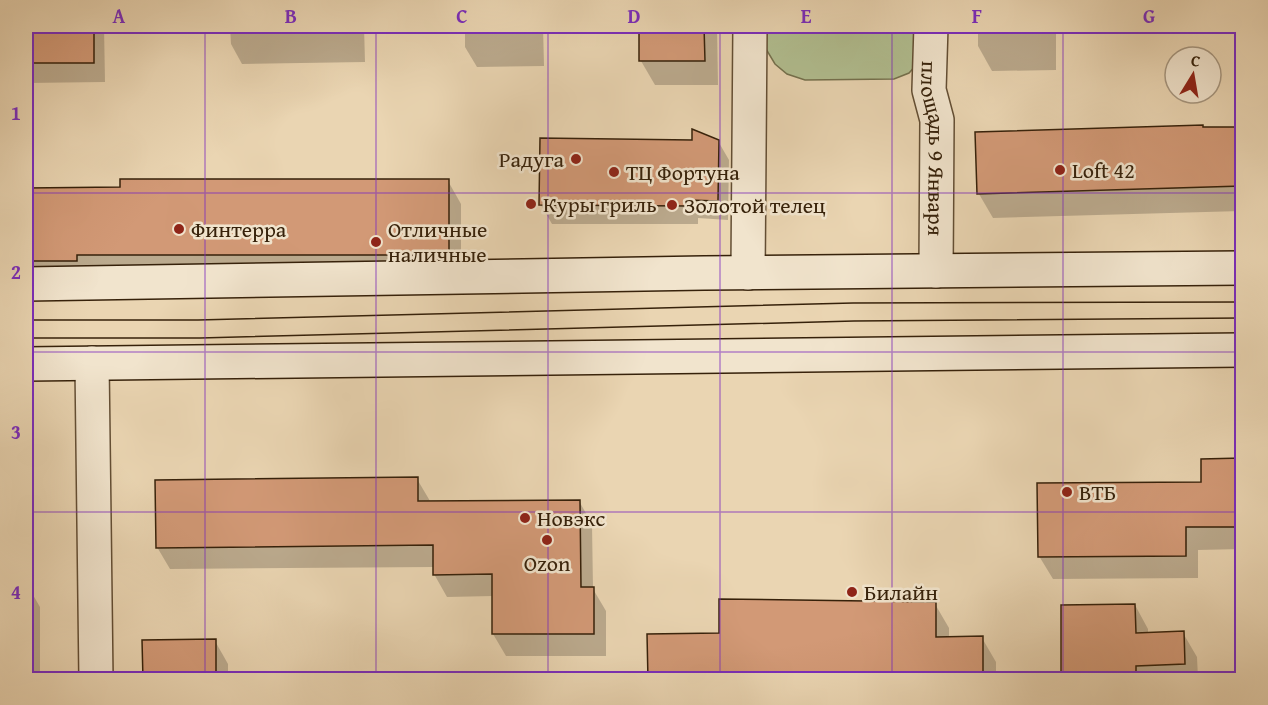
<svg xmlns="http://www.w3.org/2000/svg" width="1268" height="705" viewBox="0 0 1268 705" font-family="'Gentium Book Plus',serif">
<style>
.green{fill:#b1be90;stroke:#74704d;stroke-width:1.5}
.shadow{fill:#0003}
.building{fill:#d29976;stroke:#36210a;stroke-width:1.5}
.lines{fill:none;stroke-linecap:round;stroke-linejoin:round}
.minor-casing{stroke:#634e34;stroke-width:36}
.secondary-casing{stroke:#36210a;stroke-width:36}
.minor{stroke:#f1e4cd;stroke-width:33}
.secondary{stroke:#f1e4cd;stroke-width:33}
.tram{stroke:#36210a;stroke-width:1.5}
.grid{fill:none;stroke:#7b2cbf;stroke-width:1.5;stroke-opacity:0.55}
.poi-dot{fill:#8f2418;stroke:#f1e4cd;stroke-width:2}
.labels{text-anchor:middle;stroke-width:5;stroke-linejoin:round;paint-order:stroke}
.street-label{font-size:22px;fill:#36210a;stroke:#f1e4cd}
.poi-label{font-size:22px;fill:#36210a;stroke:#f1e4cd;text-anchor:start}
.neatline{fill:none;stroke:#7b2cbf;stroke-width:2}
.grid-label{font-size:20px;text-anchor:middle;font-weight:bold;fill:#7b2cbf}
</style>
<rect width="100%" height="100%" fill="#ead5b2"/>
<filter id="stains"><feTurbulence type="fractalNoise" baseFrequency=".00333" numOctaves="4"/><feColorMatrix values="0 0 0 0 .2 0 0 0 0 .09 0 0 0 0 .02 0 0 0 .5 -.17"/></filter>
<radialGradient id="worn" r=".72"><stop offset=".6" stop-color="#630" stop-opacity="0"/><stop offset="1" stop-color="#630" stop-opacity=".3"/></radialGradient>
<path class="green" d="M766 26H925L920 61 909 73 894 79 805 80 787 74 775 64 766 49Z"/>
<g class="shadow">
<path d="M26 26H104L105 82 26 83Z"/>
<path d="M230 26H364L365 62 242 64 231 44Z"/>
<path d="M465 26H543L544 66 477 67 465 47Z"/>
<path d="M640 26H717L718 85H655L641 61Z"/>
<path d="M978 26H1056V70L992 71 978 46Z"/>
<path d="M1204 128H1242V211L993 218 979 194Z"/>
<path d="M694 141H718L729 160 728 220 698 218V224H552L541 205Z"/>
<path d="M448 181 461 204V278L26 284V190Z"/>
<path d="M1202 460H1242V549L1198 550V578L1053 579 1039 556 1203 483Z"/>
<path d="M26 476 32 487V553H26Z"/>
<path d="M417 479 430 501H579L592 524 593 589 606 611V656H506L493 634V596L447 597 434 574V567L170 569 157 547Z"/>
<path d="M26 583 40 607V680H26Z"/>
<path d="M935 604 949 628V638H982L996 662V680H649L720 634Z"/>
<path d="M1135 605 1148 629V634L1183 633 1197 657 1198 678 1236 677 1237 680H1063Z"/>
<path d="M215 641 228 664V680H144Z"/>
</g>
<g class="building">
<rect x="26" y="26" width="68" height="37"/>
<path d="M639 26H704L705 61H639Z"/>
<path d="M1203 125V127H1242V186L977 194 975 132Z"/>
<path d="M692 129 719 140 718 201 688 200V206L539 205 540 138 692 140Z"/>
<path d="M120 179H449V255H77V261H26V188L120 187Z"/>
<path d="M1242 458V527H1186V556L1038 557 1037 483 1201 482V459Z"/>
<path d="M418 477V501L580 500 581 587H594V634H492V574L433 575V545L156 548 155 480Z"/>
<path d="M719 599 936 602V637L983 636V680H648L647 634 719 633Z"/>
<path d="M1135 604 1136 633 1184 631 1185 664 1136 666V680H1061V605Z"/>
<path d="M216 639V680H143L142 640Z"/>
</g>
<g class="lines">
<defs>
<g id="minor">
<path id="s1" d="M931 26 929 90 937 120 936 271"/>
<path d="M748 273 750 26"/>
<path d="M92 363 96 680"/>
</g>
<g id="secondary">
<path d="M26 284 704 273 1242 268"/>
<path d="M26 364 1242 350"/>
</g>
</defs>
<use href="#minor" class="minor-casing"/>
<use href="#secondary" class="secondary-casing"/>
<use href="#minor" class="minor"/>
<use href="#secondary" class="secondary"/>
<g class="tram">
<path d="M26 320H198L853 303 1242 302"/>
<path d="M26 338H200L854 321 1242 318"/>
</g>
</g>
<path class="grid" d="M205 26V680M376 26V680M548 26V680M720 26V680M892 26V680M1063 26V680M26 193H1242M26 352H1242M26 512H1242"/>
<g class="poi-dot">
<circle cx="576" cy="159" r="6"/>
<circle cx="1060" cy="170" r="6"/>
<circle cx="614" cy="172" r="6"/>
<circle cx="531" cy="204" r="6"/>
<circle cx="672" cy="205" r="6"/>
<circle cx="179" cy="229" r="6"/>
<circle cx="376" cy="242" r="6"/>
<circle cx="1067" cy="492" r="6"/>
<circle cx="525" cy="518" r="6"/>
<circle cx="547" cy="540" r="6"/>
<circle cx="852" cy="592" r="6"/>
</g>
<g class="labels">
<g class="street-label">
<text dy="8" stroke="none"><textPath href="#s1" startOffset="123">площадь 9 Января</textPath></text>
</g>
<g class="poi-label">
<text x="564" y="167" text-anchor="end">Радуга</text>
<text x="1072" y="178">Loft 42</text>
<text x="626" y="180">ТЦ Фортуна</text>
<text x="543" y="212">Куры гриль</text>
<text x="684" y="213">Золотой телец</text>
<text x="191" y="237">Финтерра</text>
<text x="388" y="237">Отличные<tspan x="388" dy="25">наличные</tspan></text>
<text x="1079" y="500">ВТБ</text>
<text x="537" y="526">Новэкс</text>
<text x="547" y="571" text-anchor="middle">Ozon</text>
<text x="864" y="600">Билайн</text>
</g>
</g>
<rect width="1268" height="705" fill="none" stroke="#ead5b2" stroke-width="66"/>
<g transform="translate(1193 75) rotate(11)"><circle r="28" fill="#f1e4cd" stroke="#a6967f" stroke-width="1.5"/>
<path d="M0-4.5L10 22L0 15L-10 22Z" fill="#8f2418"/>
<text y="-9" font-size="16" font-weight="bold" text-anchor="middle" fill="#36210a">С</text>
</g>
<rect x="33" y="33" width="1202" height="639" class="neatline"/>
<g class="grid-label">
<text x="119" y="23">A</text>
<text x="291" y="23">B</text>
<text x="462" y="23">C</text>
<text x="634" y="23">D</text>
<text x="806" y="23">E</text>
<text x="977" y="23">F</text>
<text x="1149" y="23">G</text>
<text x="16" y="120">1</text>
<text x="16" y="279">2</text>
<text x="16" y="439">3</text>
<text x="16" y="599">4</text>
</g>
<rect width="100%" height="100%" filter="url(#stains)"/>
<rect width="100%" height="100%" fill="url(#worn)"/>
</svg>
